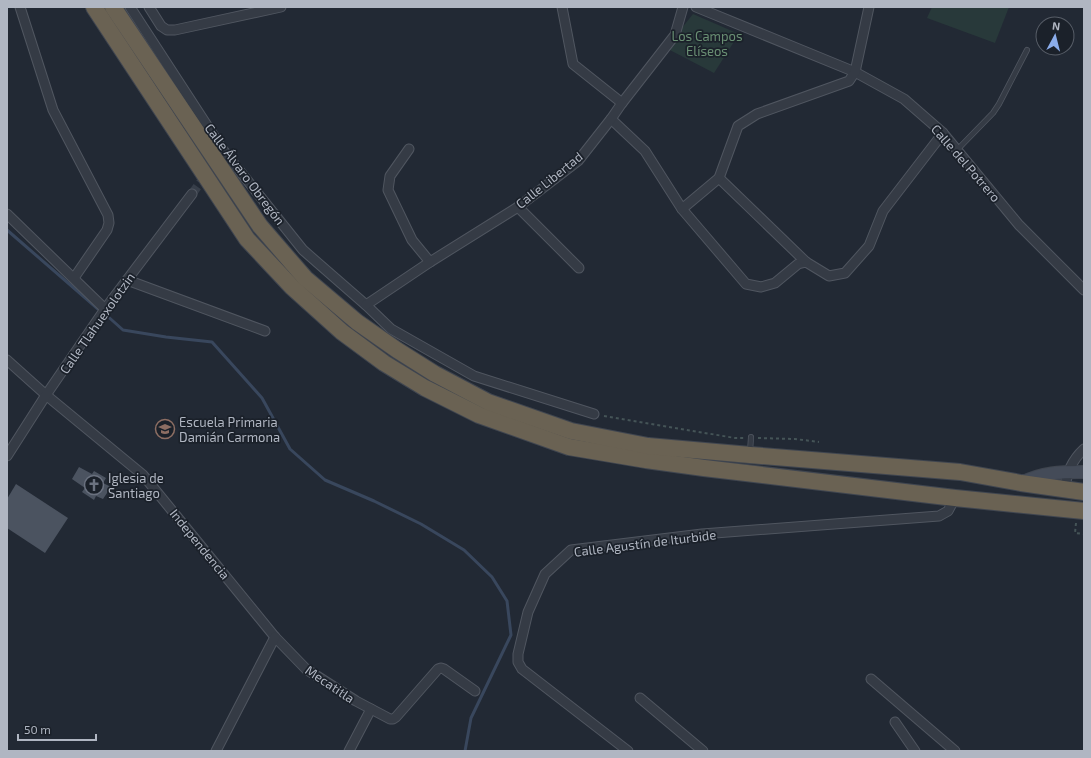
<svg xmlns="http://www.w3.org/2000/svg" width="1091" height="758" viewBox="0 0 1091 758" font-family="'Exo 2',sans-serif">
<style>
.green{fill:#28393a}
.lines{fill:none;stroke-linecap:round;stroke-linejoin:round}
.stream{stroke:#39475d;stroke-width:3}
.building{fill:#4b5360}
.street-tunnel{stroke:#373e49;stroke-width:9;stroke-dasharray:9 4.5;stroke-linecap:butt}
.lane-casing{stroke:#505660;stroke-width:6}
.street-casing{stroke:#505660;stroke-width:11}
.secondary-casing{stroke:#3f454f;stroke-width:14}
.highway-casing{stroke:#404650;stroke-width:18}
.path{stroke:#455457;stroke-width:2;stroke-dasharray:3 3;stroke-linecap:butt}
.lane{stroke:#353b45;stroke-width:4.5}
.street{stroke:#353b45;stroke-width:9}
.secondary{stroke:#444b58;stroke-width:12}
.highway{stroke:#6a6253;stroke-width:16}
.labels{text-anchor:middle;stroke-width:3.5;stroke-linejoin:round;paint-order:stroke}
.park-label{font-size:13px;fill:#6a9074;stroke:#1b212a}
.street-label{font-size:13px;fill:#b0b6c2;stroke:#1b212a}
.poi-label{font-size:13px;fill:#b0b6c2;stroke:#1b212a;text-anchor:start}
</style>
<rect width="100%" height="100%" fill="#222934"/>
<g class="green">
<path d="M932 7H1009L995 43 927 18Z"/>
<path d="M693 14 739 34 714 73 666 48Z"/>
</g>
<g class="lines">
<g class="stream">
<path d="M7 230 98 309"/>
<path d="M104 313 123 330 166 337 212 342 262 398 290 449 325 480 374 501 421 524 464 550 492 577 507 601 511 635 471 718 465 751"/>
</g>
</g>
<g class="building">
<path d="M79 467 92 474 94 471 106 478 103 483 111 487 103 499 96 496 94 500 82 492 85 488 72 479Z"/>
<path d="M16 484 68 518 45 553 7 528V499Z"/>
</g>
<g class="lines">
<path class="street-tunnel" d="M192 194 218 158"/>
<defs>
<g id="lane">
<path d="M957 150 993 113 999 104 1027 50"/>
<path d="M750 452 751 437"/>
</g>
<g id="street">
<path d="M20 7 53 110 108 215 109 223 107 230 74 278"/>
<path d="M130 7 223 150 303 250 366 305 391 329 474 376 594 414"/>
<path d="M149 7 161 26 167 30H175L281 7"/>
<path d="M562 7 573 64 622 103"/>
<path d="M696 7 855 72 904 99 943 133 1019 225 1084 290"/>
<path d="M611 119 645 151 682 209 746 284 761 287 775 283 798 264 806 262 829 276 845 273 869 246 883 211 943 133"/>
<path d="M409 149 390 176 388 190 412 240 430 262"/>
<path d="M719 178 806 262"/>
<path d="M518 207 579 268"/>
<path d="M682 209 719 178 738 126 757 114 849 81 855 72 869 7"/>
<path d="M7 214 105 309"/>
<path d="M127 280 265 331"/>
<path d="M366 305 430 262 518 207 578 161 611 119 622 103 675 35 683 7"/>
<path d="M7 360 46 395 143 475 275 637 306 669 356 701 390 719H393L396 717 438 669 441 668 444 669 475 691"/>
<path d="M7 456 46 395 105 309 192 194"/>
<path d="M1064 489C1068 472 1071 461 1084 449"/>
<path d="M871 679 955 751"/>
<path d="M640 698 703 751"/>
<path d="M895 722 915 751"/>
<path d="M216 751 275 637"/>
<path d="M349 751 371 709"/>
<path d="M628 751 522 669 518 662V654L528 612 545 574 571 550 702 534 939 516 948 511 955 498"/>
</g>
<path id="secondary" d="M1021 483C1043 472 1059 472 1084 472"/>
<g id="highway">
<path d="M94 7 247 239 292 287 342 332 384 363 425 388 479 415 569 447 646 460 704 468 955 498 1084 511"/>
<path d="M113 7 260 226 305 278 357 322 397 350 435 374 488 402 571 431 648 446 750 455 960 472 1021 483 1084 492"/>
</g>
</defs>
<use href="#lane" class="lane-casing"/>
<use href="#street" class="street-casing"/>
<use href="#secondary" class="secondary-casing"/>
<use href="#highway" class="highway-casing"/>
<g class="path">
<path d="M604 416 735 438H745"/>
<path d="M758 438 795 439 819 442"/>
<path d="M1076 523 1075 533 1084 534"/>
</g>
<use href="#lane" class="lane"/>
<use href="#street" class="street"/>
<use href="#secondary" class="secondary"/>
<use href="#highway" class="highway"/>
</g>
<defs>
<symbol id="school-ring" viewBox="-11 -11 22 22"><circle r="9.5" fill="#1b212a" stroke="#8d6e63" stroke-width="1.5"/><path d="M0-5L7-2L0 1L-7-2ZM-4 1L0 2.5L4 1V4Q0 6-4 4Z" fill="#8d6e63"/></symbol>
<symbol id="church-ring" viewBox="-11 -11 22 22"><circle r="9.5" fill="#1b212a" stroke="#6b7280" stroke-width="1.5"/><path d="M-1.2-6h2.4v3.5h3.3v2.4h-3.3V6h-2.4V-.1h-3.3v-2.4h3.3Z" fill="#6b7280"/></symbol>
</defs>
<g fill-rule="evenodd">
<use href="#school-ring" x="154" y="418" width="22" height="22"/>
<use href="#church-ring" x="83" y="474" width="22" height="22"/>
</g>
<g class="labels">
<g class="park-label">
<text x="707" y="41">Los Campos<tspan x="707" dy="15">Elíseos</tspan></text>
</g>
<g class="street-label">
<text transform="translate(966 163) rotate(49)" y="5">Calle del Potrero</text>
<text transform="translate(245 174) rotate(53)" y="5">Calle Álvaro Obregón</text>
<text transform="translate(549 180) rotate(-39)" y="5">Calle Libertad</text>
<text transform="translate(97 323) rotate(-55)" y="5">Calle Tlahuexolotzin</text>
<text transform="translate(645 543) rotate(-7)" y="5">Calle Agustín de Iturbide</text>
<text transform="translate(200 544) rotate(51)" y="5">Independencia</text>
<text transform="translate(330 684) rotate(34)" y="5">Mecatitla</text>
</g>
<g class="poi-label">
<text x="179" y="427">Escuela Primaria<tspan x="179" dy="15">Damián Carmona</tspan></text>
<text x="108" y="483">Iglesia de<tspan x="108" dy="15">Santiago</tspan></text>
</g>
</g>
<rect width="1091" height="758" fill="none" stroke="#b0b6c2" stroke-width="16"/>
<g transform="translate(1055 36) rotate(7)"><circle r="19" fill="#1b212a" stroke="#575d67"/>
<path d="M0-3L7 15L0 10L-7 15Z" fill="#8badeb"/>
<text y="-6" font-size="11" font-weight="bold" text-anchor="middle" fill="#b0b6c2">N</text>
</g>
<path d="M18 734v6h78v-6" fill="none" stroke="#b0b6c2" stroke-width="2"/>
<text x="24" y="734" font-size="12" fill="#b0b6c2" stroke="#1b212a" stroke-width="3" paint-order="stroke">50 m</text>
</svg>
